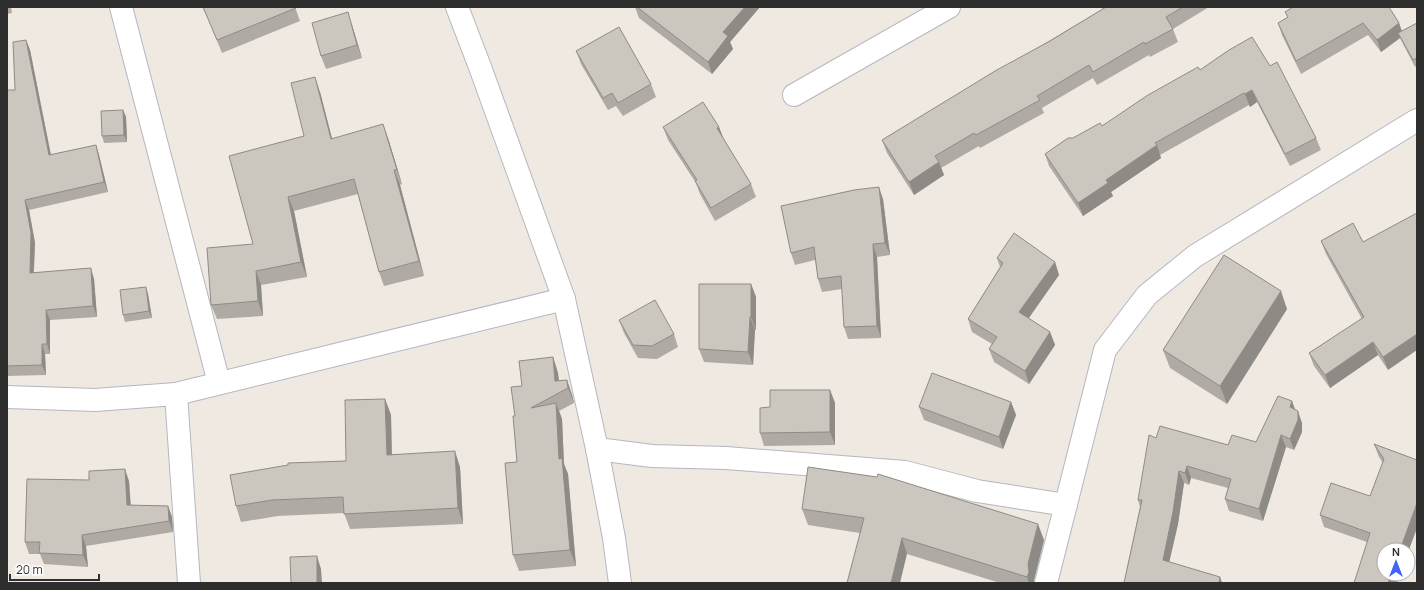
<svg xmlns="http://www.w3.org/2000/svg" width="1424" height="590" viewBox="0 0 1424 590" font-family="Manrope,sans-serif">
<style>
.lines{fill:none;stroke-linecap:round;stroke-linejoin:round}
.minor-casing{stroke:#b4b7c1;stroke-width:24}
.minor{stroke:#fff;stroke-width:22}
.wall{fill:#afaba4}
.shaded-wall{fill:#8e8b86}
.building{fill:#cbc7bf;stroke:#8e8b86}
</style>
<rect width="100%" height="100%" fill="#efe9e1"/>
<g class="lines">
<defs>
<g id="minor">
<path d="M121 7 219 383"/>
<path d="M457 7 480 67 564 299 597 449 614 538 620 583"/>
<path d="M794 95 949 7"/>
<path d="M176 394 189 583"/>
<path d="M7 397 95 400 176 394 564 299"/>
<path d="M597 449 652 456 726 458 905 472 977 491 1066 505"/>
<path d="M1046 583 1105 350 1147 295 1195 256 1417 120"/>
</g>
</defs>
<use href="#minor" class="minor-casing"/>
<use href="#minor" class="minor"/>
</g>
<g class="wall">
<path d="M7 7H11L12 13 7 14Z"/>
<path d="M203 7H295L300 21 222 53Z"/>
<path d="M635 7H760L730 42 733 49 712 74 639 18Z"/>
<path d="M1106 7H1209L1173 29 1178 42 1150 57 1149 55 1097 85 1093 78 1042 108 1044 113 980 148 979 146 941 168 944 175 914 195 887 153 882 140Z"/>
<path d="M1285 12 1399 23 1402 31 1417 23V66L1415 67 1400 38 1381 52 1368 35 1301 74 1282 35 1278 23 1288 18Z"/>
<path d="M352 25 362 58 326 69 321 56Z"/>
<path d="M26 40 30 50 51 155 96 145 99 155 108 192 29 210 35 243 34 272 94 279 97 317 50 320V354H45L46 375 7 376V90H15Z"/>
<path d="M1229 50 1316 138 1321 150 1290 166 1257 102 1250 107 1249 105 1160 155 1161 158 1111 192 1113 196 1083 216 1049 166 1045 154 1073 138 1102 126 1200 70Z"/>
<path d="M576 51 651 84 656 97 623 116 616 106 608 110 581 64Z"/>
<path d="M320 92 332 139 388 138 402 184 400 185 424 276 384 286 379 272 358 194 294 211 307 277 261 285 263 316 217 319 211 305 253 244 304 136Z"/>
<path d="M123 110 126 117 127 142 104 143 102 136Z"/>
<path d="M663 127H719L723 138 751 184 756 197 715 221 700 194 696 183 668 140Z"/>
<path d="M883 199 890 255 877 257 881 338 848 339 844 327 842 289 822 292 818 279 815 260 795 265 791 253Z"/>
<path d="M1353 223 1388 370 1378 355 1330 388 1314 366 1309 353 1362 319 1326 254 1321 241Z"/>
<path d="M997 258 1055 262 1059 275 1028 318 1050 332 1055 345 1029 384 994 362 989 349 992 344 972 332 968 319 1000 267Z"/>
<path d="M751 284 756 297V330H755L753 365 704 362 699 349Z"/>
<path d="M148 294 152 318 125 322 123 315Z"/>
<path d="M1287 309 1227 404 1170 368 1163 350Z"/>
<path d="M619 320 674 334 678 347 657 359 638 358 624 333Z"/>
<path d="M553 357 558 373 559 381 567 380 572 395 574 403 559 411 562 419 564 464 568 474 576 566 519 571 513 555 517 462 515 416 522 386Z"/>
<path d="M830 390 835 403V445L764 446 760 433 770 407Z"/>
<path d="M385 399 391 415 392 454 460 467 463 524 350 529 344 513 278 516 241 522 236 506 288 465 346 461Z"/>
<path d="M1292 401 1295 409 1302 423V432L1294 450 1286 447 1263 521 1229 511 1225 499 1228 488 1191 478 1189 485 1184 483 1178 524 1169 562 1220 577 1222 583H1124L1140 507 1138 500 1156 438 1228 445 1256 442Z"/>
<path d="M1011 402 1016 415 1003 449 924 420 919 407Z"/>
<path d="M1374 444 1417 460V528L1408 552V550L1367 542 1324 527 1320 515 1370 496 1383 463 1379 457Z"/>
<path d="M89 480 129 481 131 505 168 506 172 517 173 532 86 546 88 567 44 564 40 554H29L25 542Z"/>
<path d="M802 509 1044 540 1034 580V583H1000L907 554 860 533 808 525Z"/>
</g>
<g class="shaded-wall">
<path d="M745 7H760L730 42 733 49 712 74 708 62 723 32Z"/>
<path d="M348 12 352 25 362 58 357 45Z"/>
<path d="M1399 23 1403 35 1398 33 1400 38 1381 52 1377 40Z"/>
<path d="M26 40 30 50 53 166 49 155Z"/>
<path d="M315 77 320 92 336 154 331 139Z"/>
<path d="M1252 90 1257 102 1250 107 1245 94Z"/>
<path d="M123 110 126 117 127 142 124 135Z"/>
<path d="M383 124 388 138 402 184 397 170Z"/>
<path d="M719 127 724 140 717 128Z"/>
<path d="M96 145 99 155 108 192 104 182Z"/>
<path d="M1157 145 1161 158 1111 192 1113 196 1083 216 1078 203 1106 180Z"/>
<path d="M939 162 944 175 914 195 909 182Z"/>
<path d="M394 170 400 185 424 276 419 261Z"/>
<path d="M879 187 883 199 890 255 885 243Z"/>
<path d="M288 197 294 211 307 277 301 262Z"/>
<path d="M25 200 29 210 35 243 33 283 30 273Z"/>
<path d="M873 244 877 257 881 338 877 326Z"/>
<path d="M1055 262 1059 275 1024 325 1019 312Z"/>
<path d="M91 268 94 279 97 317 93 306Z"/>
<path d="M256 271 261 285 263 316 258 301Z"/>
<path d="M751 284 756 297V330L751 317Z"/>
<path d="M146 287 148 294 152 318 149 311Z"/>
<path d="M1281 291 1287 309 1227 404 1220 386Z"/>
<path d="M46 310 50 320V354L47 344Z"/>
<path d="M750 317 755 330 753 365 748 352Z"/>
<path d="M1050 332 1055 345 1029 384 1025 371Z"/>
<path d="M1417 334V350L1388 370 1383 357Z"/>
<path d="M1373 342 1378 355 1330 388 1325 375Z"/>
<path d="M42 344 45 354 46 375 42 365Z"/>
<path d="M553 357 558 373 560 392 555 381Z"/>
<path d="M567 380 572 395 574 403 568 388Z"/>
<path d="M830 390 835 403V445L830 432Z"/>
<path d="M385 399 391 415 392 470 387 455Z"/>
<path d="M1292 401 1296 413 1290 407Z"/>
<path d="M1011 402 1016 415 1003 449 999 437Z"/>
<path d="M556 403 562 419 564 464 568 474 576 566 570 550 559 459Z"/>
<path d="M1298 411 1302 423V432L1294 450 1290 439Z"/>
<path d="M1281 435 1286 447 1263 521 1259 509Z"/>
<path d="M455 451 460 467 463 524 458 508Z"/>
<path d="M1187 466 1191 478 1189 485 1185 473Z"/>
<path d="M125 469 129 481 131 516 127 505Z"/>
<path d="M1179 471 1184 483 1178 524 1167 572 1163 560Z"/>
<path d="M1417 503V528L1408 552V550H1400Z"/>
<path d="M168 506 172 517 173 532 169 521Z"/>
<path d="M1038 524 1044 540 1034 580V583H1029L1027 577 1028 564Z"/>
<path d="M82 535 86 546 88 567 83 555Z"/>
<path d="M902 538 907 554 900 583H891Z"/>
<path d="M317 556 321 569 322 583H317Z"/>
<path d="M1391 574H1400L1397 583H1388Z"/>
<path d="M1220 577 1222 583H1219Z"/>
</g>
<g class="building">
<path d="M203 7H295L296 8 217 40Z"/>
<path d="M637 7H745L723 32 728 36 708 62Z"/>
<path d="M1106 7H1183L1166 17 1173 29 1145 44 1144 42 1093 72 1089 65 1037 96 1040 100 976 135 974 133 935 156 939 162 909 182 882 140 995 71 1050 41Z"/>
<path d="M1293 7H1389L1399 23 1377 40 1363 23 1296 61 1278 23 1288 17 1285 12Z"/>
<path d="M348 12 357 45 321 56 312 23Z"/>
<path d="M1417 23V58L1413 60 1398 33Z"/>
<path d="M619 27 651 84 618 103 612 93 603 98 576 51Z"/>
<path d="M1252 37 1270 66 1277 62 1316 138 1285 154 1252 90 1245 94 1244 93 1155 143 1157 145 1106 180 1108 183 1078 203 1045 154 1068 138H1073L1100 123 1102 126 1148 95 1198 67 1200 70 1229 50Z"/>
<path d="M26 40 49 155 96 145 104 182 25 200 31 233 30 273 91 268 93 306 46 310 47 344H42V365L7 366V90H15L13 42Z"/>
<path d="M315 77 331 139 383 124 397 170H394L419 261 379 272 354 179 288 197 301 262 256 271 258 301 211 305 207 248 253 244 229 156 304 136 291 83Z"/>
<path d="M703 102 719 127 717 128 751 184 711 208 695 181 697 180 663 127Z"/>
<path d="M123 110 124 135 102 136 101 111Z"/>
<path d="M879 187 885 243 873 244 877 326 844 327 841 276 818 279 814 247 791 253 781 206 854 190Z"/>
<path d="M1417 213V334L1383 357 1373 342 1325 375 1309 353 1364 317 1321 241 1353 223 1363 242Z"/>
<path d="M1014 233 1055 262 1019 312 1050 332 1025 371 989 349 997 337 968 319 1003 263 997 258Z"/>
<path d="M1224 255 1281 291 1220 386 1163 350Z"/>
<path d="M699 284H751V317H750L748 352 699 349Z"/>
<path d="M146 287 149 311 123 315 120 290Z"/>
<path d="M655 300 674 334 652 346 633 345 619 320Z"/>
<path d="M553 357 555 381 567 380 568 388 531 408 556 403 559 459 562 458 570 550 513 555 505 463 517 462 513 416H515L511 387 522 386 519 361Z"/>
<path d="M932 373 1011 402 999 437 919 407Z"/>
<path d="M770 390H830V432L760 433V408L770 407Z"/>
<path d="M1278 396 1292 401 1290 407 1298 411V420L1290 439 1281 435 1259 509 1225 499 1231 479 1187 466 1185 473 1179 471 1173 512 1163 560 1220 577 1219 583H1124L1142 500H1138L1149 435 1156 438 1160 426 1228 445 1232 435 1256 442Z"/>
<path d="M385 399 387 455 455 451 458 508 344 514 343 497 272 500 236 506 230 475 288 465V463L346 461 345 400Z"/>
<path d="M1374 444 1417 460V503L1400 550H1384V574H1391L1388 583H1354L1370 533 1320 515 1331 483 1370 496 1384 459Z"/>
<path d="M808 467 877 477 878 474 1038 524 1028 564 1029 572 1027 577 902 538 891 583H847L864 518 802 509Z"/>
<path d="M125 469 127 505 168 506 169 521 82 535 83 555 39 553 40 542H25L27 479 89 480V471Z"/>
<path d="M317 556V583H291L290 557Z"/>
</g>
<rect width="1424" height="590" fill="none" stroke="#2e2e2e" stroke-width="16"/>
<g transform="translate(1396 562)"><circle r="19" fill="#ffffff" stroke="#ababab"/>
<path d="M0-3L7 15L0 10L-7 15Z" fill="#4264fb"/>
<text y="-6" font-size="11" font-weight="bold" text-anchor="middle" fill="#2e2e2e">N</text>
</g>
<path d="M10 574v6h89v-6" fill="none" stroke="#2e2e2e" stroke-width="2"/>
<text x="16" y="574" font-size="12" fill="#2e2e2e" stroke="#ffffff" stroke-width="3" paint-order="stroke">20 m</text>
</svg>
